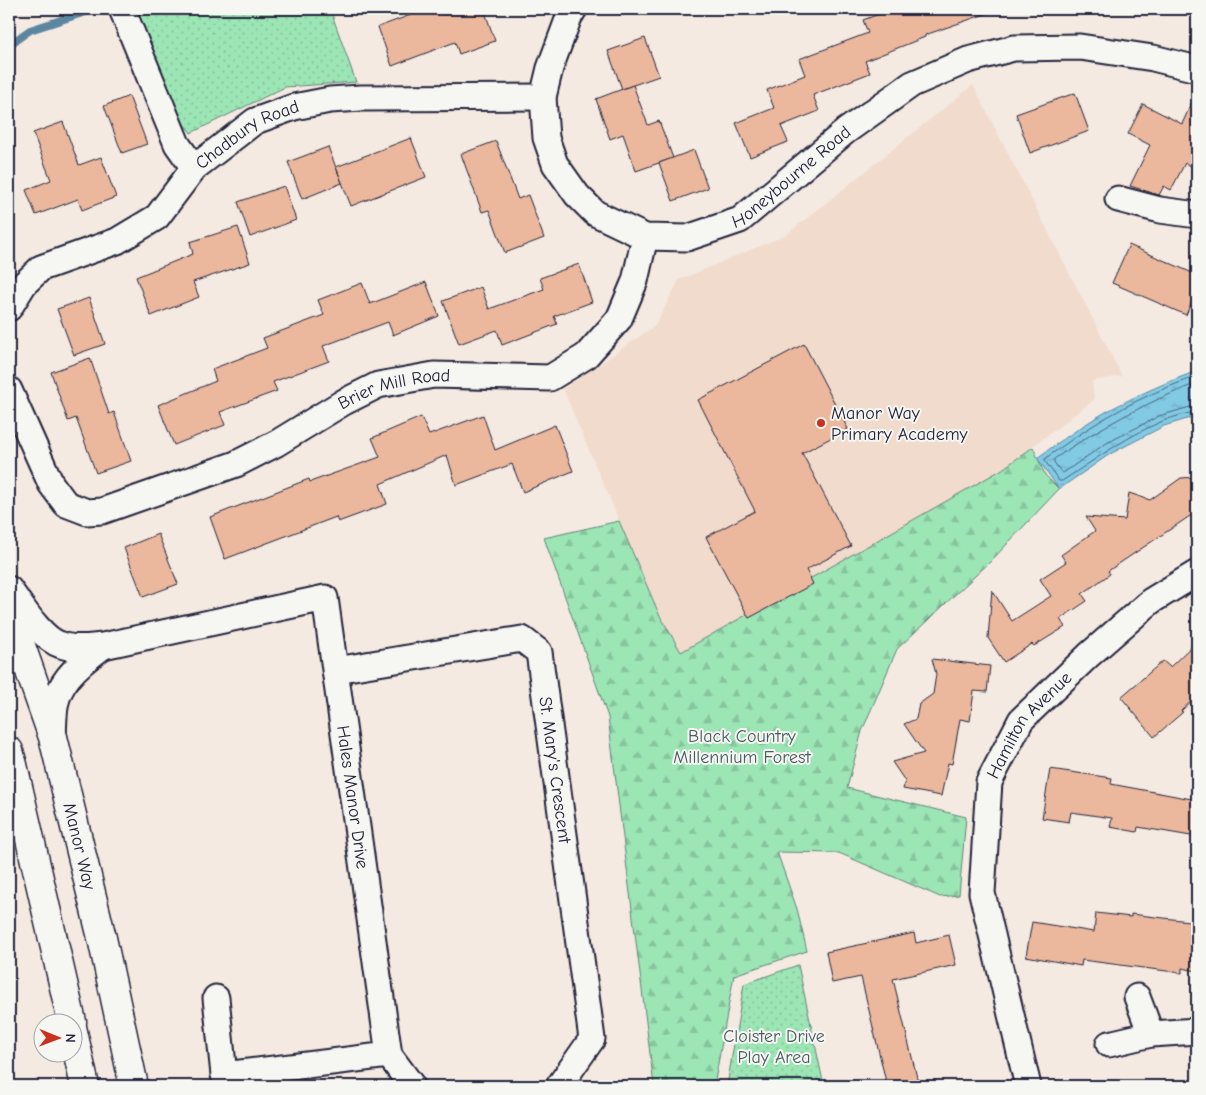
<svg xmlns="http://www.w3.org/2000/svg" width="1206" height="1095" viewBox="0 0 1206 1095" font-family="'Comic Neue',sans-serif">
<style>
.built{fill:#f1dbcd}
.forest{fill:url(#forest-firs);stroke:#5f8478}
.park{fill:url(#park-dots);stroke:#5f8478}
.water{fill:url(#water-ripples);stroke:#5c86a0}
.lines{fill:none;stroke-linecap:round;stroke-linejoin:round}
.shore{stroke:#48657e;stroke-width:1}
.stream{stroke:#5c86a0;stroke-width:8}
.building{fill:#ebb89d;stroke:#22223b}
.minor-casing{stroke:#22223b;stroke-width:29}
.highway-casing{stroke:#22223b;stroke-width:31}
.minor{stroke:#f6f6f2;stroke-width:25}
.highway{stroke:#f6f6f2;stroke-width:28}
.poi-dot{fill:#c8321e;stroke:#f6f6f2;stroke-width:2}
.labels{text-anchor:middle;stroke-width:4;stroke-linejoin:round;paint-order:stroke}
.street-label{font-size:18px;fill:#22223b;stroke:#f6f6f2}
.poi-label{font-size:18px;fill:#22223b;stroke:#f6f6f2;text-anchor:start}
.park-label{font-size:18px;fill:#475c60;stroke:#f6f6f2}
</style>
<defs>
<pattern id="forest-firs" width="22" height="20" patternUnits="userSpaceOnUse" patternTransform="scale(1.25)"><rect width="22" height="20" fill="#9ce5b5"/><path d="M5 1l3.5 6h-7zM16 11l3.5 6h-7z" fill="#86c49d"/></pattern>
<pattern id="park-dots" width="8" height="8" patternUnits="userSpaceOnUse" patternTransform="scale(1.25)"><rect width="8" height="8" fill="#9ce5b5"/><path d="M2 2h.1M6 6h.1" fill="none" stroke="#86c49d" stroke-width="1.8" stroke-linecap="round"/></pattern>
<pattern id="water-ripples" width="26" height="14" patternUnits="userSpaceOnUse" patternTransform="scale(1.25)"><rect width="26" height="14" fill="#82c9e3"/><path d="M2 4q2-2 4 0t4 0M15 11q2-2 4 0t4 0" fill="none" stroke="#70acc4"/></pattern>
</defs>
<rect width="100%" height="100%" fill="#f4eae1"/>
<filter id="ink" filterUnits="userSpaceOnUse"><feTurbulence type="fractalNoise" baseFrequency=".02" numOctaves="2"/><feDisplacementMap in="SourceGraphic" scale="10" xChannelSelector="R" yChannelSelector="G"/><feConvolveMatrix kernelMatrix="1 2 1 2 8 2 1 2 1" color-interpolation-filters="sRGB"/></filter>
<g filter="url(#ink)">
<path class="built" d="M973 85 1122 376 1092 381 1094 400 1001 470 758 782 659 614 563 389 655 326 679 280 786 235Z"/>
<path class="forest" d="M1033 447 1045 475 1059 489 991 561 897 649 862 731 847 788 966 817 959 895 940 897 839 853 777 852 797 909 807 951 734 975 714 1086H654L608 717 544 538 619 521 659 614 681 652 1001 470Z"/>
<g class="park">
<path d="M133 9H330L356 82 285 87 191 133 176 114Z"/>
<path d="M798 965 824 1086H727L744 984Z"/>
</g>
<path class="water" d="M1197 371V416L1164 426 1110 454 1059 489 1037 458C1062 440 1088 421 1115 407 1142 393 1169 381 1197 371Z"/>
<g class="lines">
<g class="shore">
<path d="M1197 376C1170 386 1142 397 1116 412 1092 425 1068 442 1046 458L1045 461 1059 481H1062C1098 458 1153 416 1197 412"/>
<path d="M1197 383C1145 403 1100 427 1054 459V462L1061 472 1063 473 1105 444 1159 416 1197 405"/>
</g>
<path class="stream" d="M9 45 30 30 95 9"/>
</g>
<g class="building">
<path d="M427 9H442L444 15 461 9H484L495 41 459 54 455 42 392 66 378 27Z"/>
<path d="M892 9H990L991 12 925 35V37L865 61 870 73 813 95 819 111 781 126 788 142 750 157 736 123 774 108 767 90 805 75 799 59 868 33 863 20Z"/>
<path d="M645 38 659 76 622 89 608 51Z"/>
<path d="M633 85 648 125 659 121 673 158 636 171 623 134 610 139 596 99Z"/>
<path d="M1197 91V169L1185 163 1171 190 1164 186 1159 195 1130 186 1150 145 1128 134 1143 104 1182 124Z"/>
<path d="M1075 93 1089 131 1030 153 1016 114Z"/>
<path d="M129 96 147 144 122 153 104 106Z"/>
<path d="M63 122 79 165 101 157 116 197 82 210 78 199 36 215 26 190 51 180 33 133Z"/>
<path d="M411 138 426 177 351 206 336 167Z"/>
<path d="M496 141 518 199 528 195 544 238 505 253 489 210 482 212 461 154Z"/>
<path d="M328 147 342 183 302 199 288 162Z"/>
<path d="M694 150 708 188 673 201 659 163Z"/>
<path d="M284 186 296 220 250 237 238 202Z"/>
<path d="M238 227 250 263 193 282 199 297 151 316 136 277 193 254 190 242Z"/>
<path d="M1129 245 1197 275V289L1186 315 1112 283Z"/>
<path d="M579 264 592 302 554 316 557 324 502 345 497 330 459 344 443 301 481 287 489 309 544 289 540 278Z"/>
<path d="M426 282 439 316 393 335 388 322 323 346 329 361 273 382 277 391 220 412 225 425 174 445 158 405 216 381 212 369 267 348 263 338 324 315 318 300 362 283 370 304Z"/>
<path d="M89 298 105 344 74 355 57 309Z"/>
<path d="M804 344 848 429 802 453 851 546 806 570 813 584 749 618 706 537 755 511 698 400Z"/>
<path d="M90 358 109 414 114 412 131 461 96 473 76 418 68 421 51 372Z"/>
<path d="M483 415 495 450 555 425 573 471 523 492 512 464 456 485 447 455 380 484 387 504 338 522 336 517 225 559 210 517 309 479 310 482 380 457 372 438 421 417 429 435Z"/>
<path d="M1197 477V516H1190L1108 571 1110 574 1082 594 1087 601 1060 619 1065 627 1034 646 1032 644 1004 662 988 638 992 590 1012 621 1051 596 1040 579 1066 562 1061 555 1095 531 1086 517 1125 520 1129 493 1150 500 1181 478Z"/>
<path d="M158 534 178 584 143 597 124 548Z"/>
<path d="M1197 641V696L1181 711 1183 712 1154 737 1121 697 1163 661 1170 667Z"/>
<path d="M932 659 990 666 987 692 974 691 970 721 960 719 952 764 948 763 941 796 903 789 905 781 892 762 924 753 904 724 916 719 919 704 933 694 936 674Z"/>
<path d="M1050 769 1112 778 1111 784 1197 800V837L1138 827 1137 832 1110 827 1112 818 1071 812 1069 822 1042 818Z"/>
<path d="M1096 913 1131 917V914L1197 922V971L1182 968V973L1082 960 1081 966 1026 956 1032 922 1094 932Z"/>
<path d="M914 933 916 943 949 935 956 965 893 979 919 1086H887L861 977 832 983 826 952Z"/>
</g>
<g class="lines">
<defs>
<g id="minor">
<path d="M122 9 177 144 194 168"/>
<path id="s1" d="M574 9 569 17 550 68 543 97 546 138 555 164 577 195 595 213 645 237 687 238 740 220 846 131 912 84 968 60 1014 48 1080 47 1153 58 1197 69"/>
<path d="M1118 199 1160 210 1197 215"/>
<path id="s2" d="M9 308 24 284 41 268 117 241 157 217 194 168 255 121 294 107 330 100 361 98 543 97"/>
<path id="s3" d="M9 390 51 484 66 504 87 512 102 511 236 464 277 443 344 402 378 385 434 375 550 378 586 356 619 319 635 281 645 237"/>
<path id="s4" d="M9 589C21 605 41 639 61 645 74 650 90 647 103 646L325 598 389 1055 224 1075 216 998"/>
<path id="s5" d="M336 670 522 639 539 652 592 1039 559 1086"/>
<path d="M53 737C54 724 53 710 57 698 64 675 85 660 103 646"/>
<path d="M1137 997 1151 1034"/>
<path d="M1109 1044 1151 1034 1197 1031"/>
<path d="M389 1055 412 1086"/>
<path id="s6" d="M1028 1086 982 893 989 782 1021 720 1089 655 1151 601 1197 573"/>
</g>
<g id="highway">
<path id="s7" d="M9 612 53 737 102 938 134 1086"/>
<path d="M9 751 13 765 72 1022"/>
<path d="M72 1027 85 1086"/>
</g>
</defs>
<use href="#minor" class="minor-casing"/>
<use href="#highway" class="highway-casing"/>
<use href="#minor" class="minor"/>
<use href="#highway" class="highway"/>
</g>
</g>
<circle class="poi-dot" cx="821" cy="423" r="5"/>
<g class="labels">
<g class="street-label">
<text dy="6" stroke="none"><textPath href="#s2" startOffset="304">Chadbury Road</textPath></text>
<text dy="6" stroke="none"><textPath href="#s1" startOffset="446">Honeybourne Road</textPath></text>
<text dy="6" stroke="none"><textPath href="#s3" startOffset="485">Brier Mill Road</textPath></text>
<text dy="6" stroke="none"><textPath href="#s6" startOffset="380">Hamilton Avenue</textPath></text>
<text dy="6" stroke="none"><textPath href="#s5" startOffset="329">St. Mary's Crescent</textPath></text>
<text dy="6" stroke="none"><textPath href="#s4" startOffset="548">Hales Manor Drive</textPath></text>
<text dy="6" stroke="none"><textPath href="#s7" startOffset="245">Manor Way</textPath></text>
</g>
<g class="poi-label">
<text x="831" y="419">Manor Way<tspan x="831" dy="21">Primary Academy</tspan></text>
</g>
<g class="park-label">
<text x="742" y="742">Black Country<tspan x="742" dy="21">Millennium Forest</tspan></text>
<text x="774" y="1042">Cloister Drive<tspan x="774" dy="21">Play Area</tspan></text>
</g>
</g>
<rect width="1206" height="1095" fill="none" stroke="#f6f6f2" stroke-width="30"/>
<rect x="15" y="15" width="1176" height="1065" fill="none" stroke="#22223b" stroke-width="2" filter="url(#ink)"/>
<g transform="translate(58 1038) rotate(91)"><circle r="24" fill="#f6f6f2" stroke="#a1a1a9"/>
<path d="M0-4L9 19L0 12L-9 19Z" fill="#c8321e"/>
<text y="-8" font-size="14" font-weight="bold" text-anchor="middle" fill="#22223b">N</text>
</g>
</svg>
